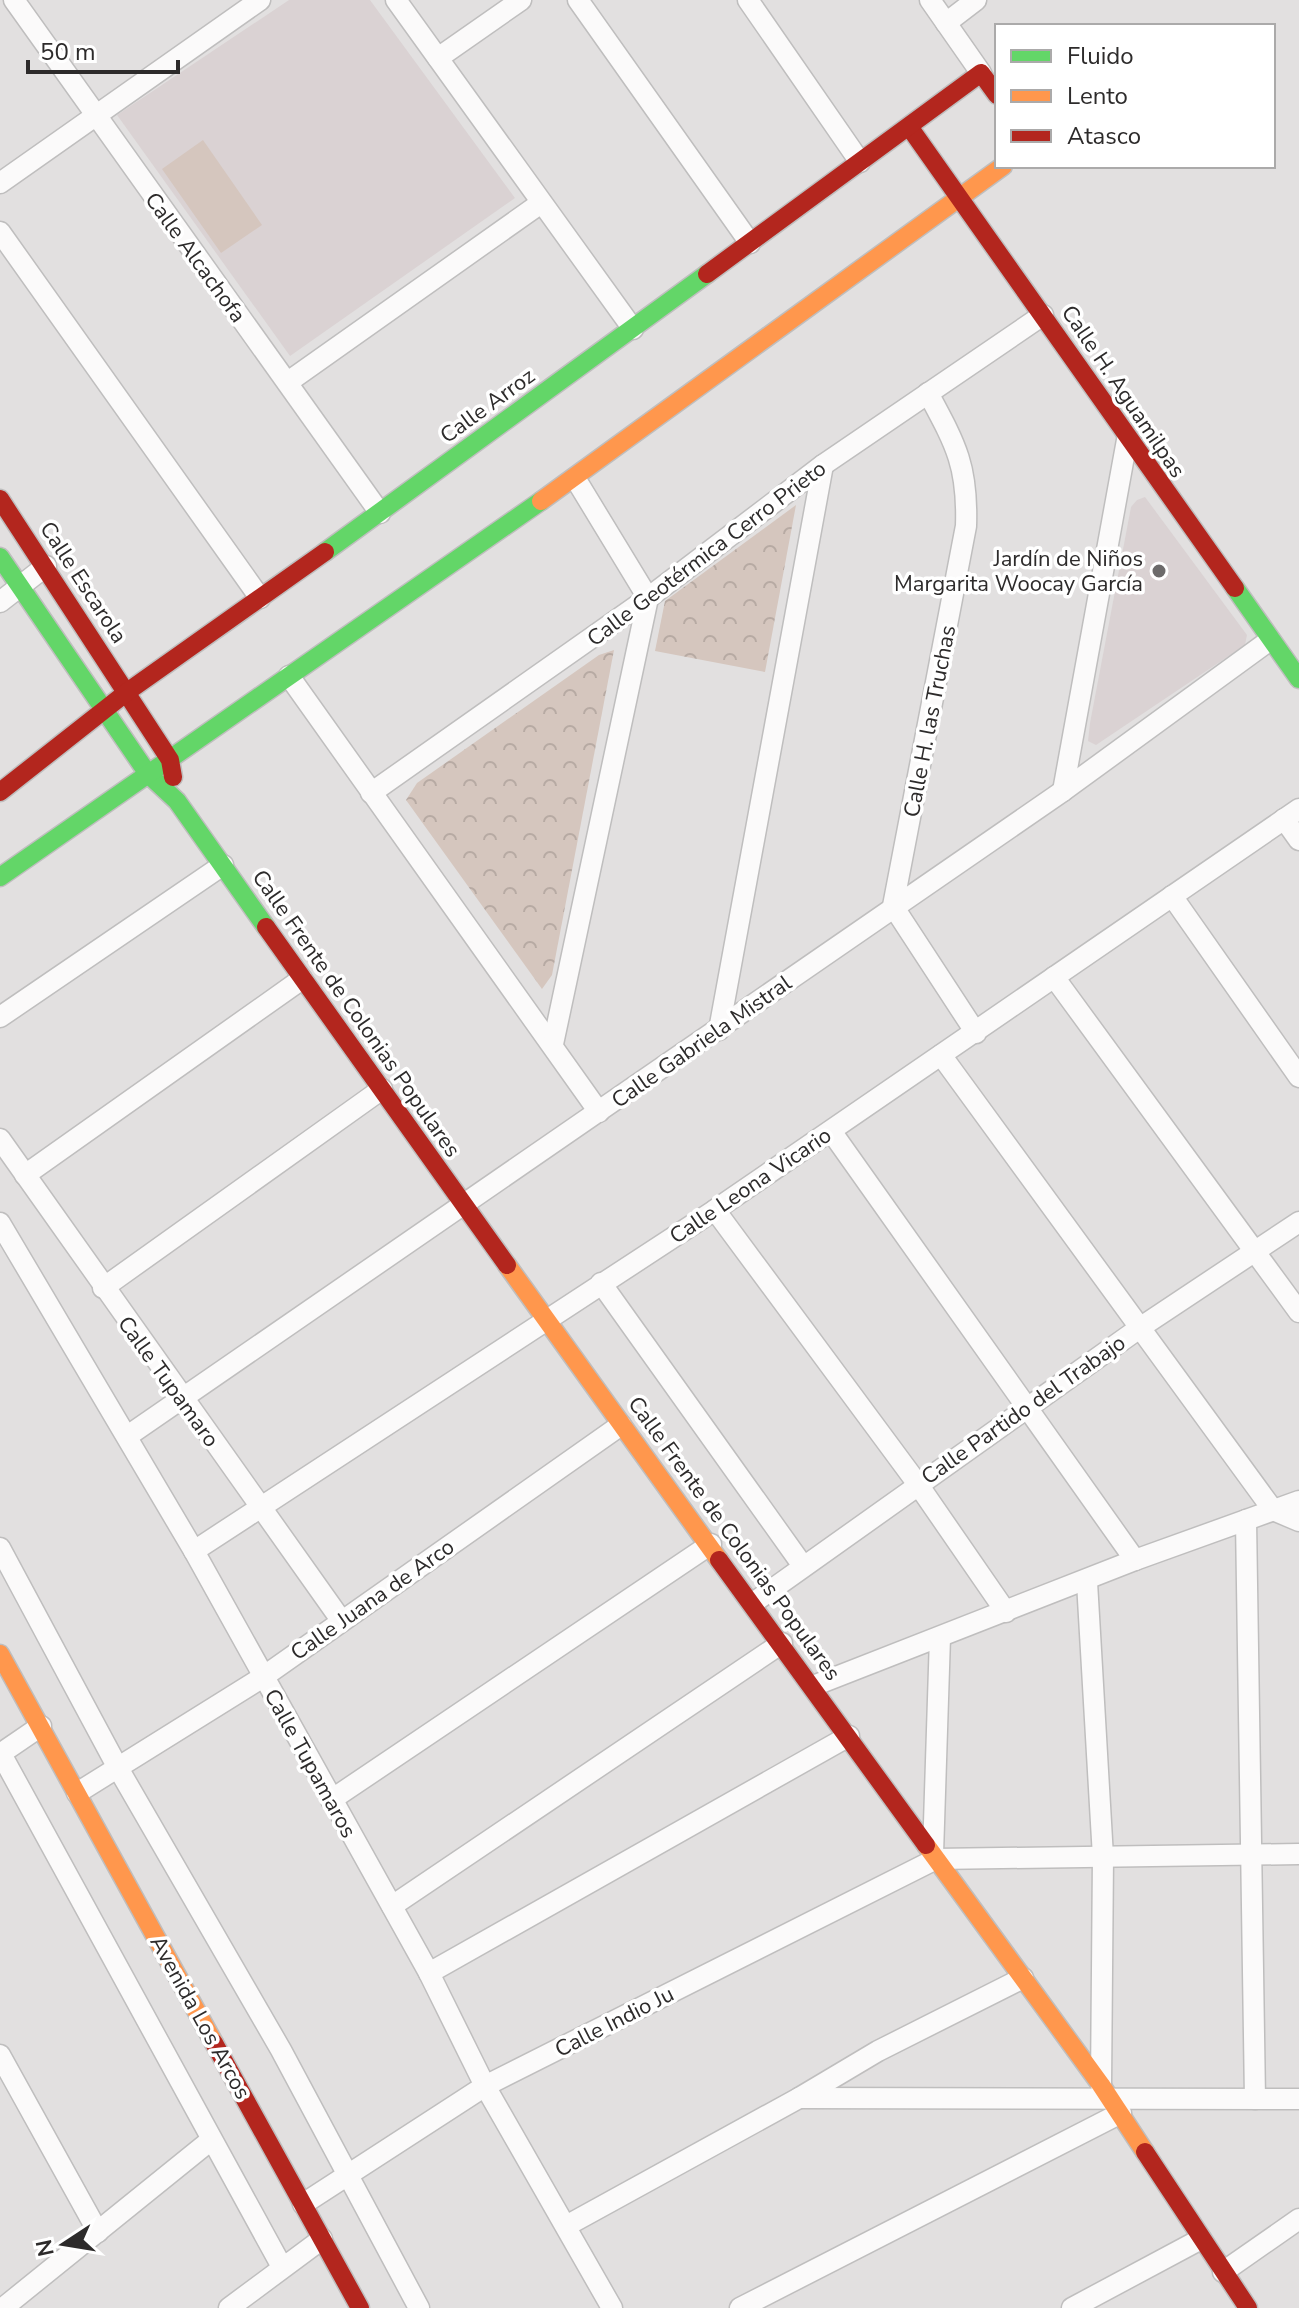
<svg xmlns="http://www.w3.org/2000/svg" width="1299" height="2308" viewBox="0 0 1299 2308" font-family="'Nunito Sans',sans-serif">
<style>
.built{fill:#dad2d3}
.grass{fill:#d5c6be}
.forest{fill:url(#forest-crowns)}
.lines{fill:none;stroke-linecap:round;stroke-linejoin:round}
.street-casing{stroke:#bfbebe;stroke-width:23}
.fast-casing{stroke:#bfbebe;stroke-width:21}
.slow-casing{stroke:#bfbebe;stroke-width:21}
.jam-casing{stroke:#bfbebe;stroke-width:21}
.street{stroke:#fbfafa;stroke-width:20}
.fast{stroke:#63d668;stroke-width:18}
.slow{stroke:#ff974d;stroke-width:18}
.jam{stroke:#b3261e;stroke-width:18}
.poi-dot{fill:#6c6a6a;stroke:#fff;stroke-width:3}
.labels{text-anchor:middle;stroke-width:7;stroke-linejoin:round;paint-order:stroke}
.street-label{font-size:22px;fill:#2d2b2b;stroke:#fff}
.poi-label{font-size:22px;fill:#2d2b2b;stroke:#fff;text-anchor:end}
</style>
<defs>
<pattern id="forest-crowns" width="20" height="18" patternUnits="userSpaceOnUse" patternTransform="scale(2)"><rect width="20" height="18" fill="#d5c6be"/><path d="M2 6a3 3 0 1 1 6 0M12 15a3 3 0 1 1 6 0" fill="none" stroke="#b7aaa3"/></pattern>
</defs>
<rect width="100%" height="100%" fill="#e2e0e0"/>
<g class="built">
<path d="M289 0H370L515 198 290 356 117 115Z"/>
<path d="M1145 497 1247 635 1245 645 1096 745 1088 741 1090 723 1131 507 1137 500Z"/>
</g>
<path class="grass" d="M203 140 262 225 221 253 162 169Z"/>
<g class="forest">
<path d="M796 505 765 672 655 651 665 601Z"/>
<path d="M614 650 552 975 542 989 406 800 417 783 599 655Z"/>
</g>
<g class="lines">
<defs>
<g id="street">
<path d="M14 0 380 513"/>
<path d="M396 0 633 329"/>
<path d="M578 0 750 243"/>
<path d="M748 0 860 162"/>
<path d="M930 0 981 73"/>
<path d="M946 23 976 0"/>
<path d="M438 58 521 0"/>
<path d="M0 183 260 0"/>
<path d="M0 232 260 598"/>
<path d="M288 382 541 203"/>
<path d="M928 393C956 445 968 466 966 526L893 906 976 1033"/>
<path d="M0 602 46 566"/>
<path d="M289 676 599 1112"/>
<path d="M1063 791 1127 440"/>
<path d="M371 793 648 598 823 465 1043 315"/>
<path d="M1284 819 1299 840"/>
<path d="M1172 896 1299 1077"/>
<path d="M1054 977 1299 1312"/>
<path d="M0 1017 223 865"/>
<path d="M719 1030 823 465"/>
<path d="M553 1044 648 598 575 478"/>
<path d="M941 1055 1273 1510 1299 1521"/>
<path d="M831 1131 1135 1560"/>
<path d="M0 1139 341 1620"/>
<path d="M25 1175 302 979"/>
<path d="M715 1210 917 1483 1006 1612"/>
<path d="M0 1223 194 1551 429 1973 485 2086 612 2308"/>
<path d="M601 1283 803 1566"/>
<path d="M103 1288 382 1089"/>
<path d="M129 1435 1063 791 1270 640"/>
<path d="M1246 1520 1255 2099"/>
<path d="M0 1548 118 1768 281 2050 419 2308"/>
<path d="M194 1551 715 1210 1299 809"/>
<path d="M1087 1582 1103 1857 1101 2085"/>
<path d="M753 1603 1141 1327 1299 1222"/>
<path d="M813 1686 1135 1560 1299 1501"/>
<path d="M0 1752 282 2267"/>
<path d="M0 1754 41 1726"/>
<path d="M77 1793 263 1677 621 1425"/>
<path d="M331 1800 711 1544"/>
<path d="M933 1854 940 1637"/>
<path d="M392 1906 782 1643"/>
<path d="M429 1973 849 1736"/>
<path d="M0 2055 98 2232"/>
<path d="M799 2098 1299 2099"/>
<path d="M303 2204 485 2086 936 1859 1299 1854"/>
<path d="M566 2226 799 2098 878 2051 1023 1978"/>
<path d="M1223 2272 1299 2219"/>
<path d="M3 2308 211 2140"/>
<path d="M229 2308 322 2239"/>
<path d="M740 2308 1121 2113"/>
<path d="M1072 2308 1201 2239"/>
</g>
<g id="fast">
<path d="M325 552 707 274"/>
<path d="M0 557 148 774 177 801 266 927"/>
<path d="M1235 588 1299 679"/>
<path d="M0 877 541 501"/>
</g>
<g id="slow">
<path d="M541 501 1003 166"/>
<path d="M507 1265 719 1560"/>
<path d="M0 1654 214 2043"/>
<path d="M926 1845 1101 2085 1145 2152"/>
</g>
<g id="jam">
<path d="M910 128 1235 588"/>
<path d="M707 274 981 73 997 95"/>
<path d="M0 499 170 760 173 777"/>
<path d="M0 792 127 692 325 552"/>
<path d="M266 927 507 1265"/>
<path d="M719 1560 926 1845"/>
<path d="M214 2043 360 2308"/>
<path d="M1145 2152 1248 2308"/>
</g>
</defs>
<use href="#street" class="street-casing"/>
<use href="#fast" class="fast-casing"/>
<use href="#slow" class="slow-casing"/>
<use href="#jam" class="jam-casing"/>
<use href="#street" class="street"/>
<use href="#fast" class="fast"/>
<use href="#slow" class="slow"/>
<use href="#jam" class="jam"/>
</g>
<circle class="poi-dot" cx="1159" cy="571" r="8"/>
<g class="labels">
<g class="street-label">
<text transform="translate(196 257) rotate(54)" y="8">Calle Alcachofa</text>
<text transform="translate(1124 391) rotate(56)" y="8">Calle H. Aguamilpas</text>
<text transform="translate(487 405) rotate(-36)" y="8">Calle Arroz</text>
<text transform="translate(706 553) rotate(-37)" y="8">Calle Geotérmica Cerro Prieto</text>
<text transform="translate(84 582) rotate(57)" y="8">Calle Escarola</text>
<text transform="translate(929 721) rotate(-79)" y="8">Calle H. las Truchas</text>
<text transform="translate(357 1013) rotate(55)" y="8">Calle Frente de Colonias Populares</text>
<text transform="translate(701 1041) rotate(-35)" y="8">Calle Gabriela Mistral</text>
<text transform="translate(750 1185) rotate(-34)" y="8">Calle Leona Vicario</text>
<text transform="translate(169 1381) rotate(54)" y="8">Calle Tupamaro</text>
<text transform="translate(1023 1409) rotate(-35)" y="8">Calle Partido del Trabajo</text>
<text transform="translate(735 1538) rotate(54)" y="8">Calle Frente de Colonias Populares</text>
<text transform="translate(372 1599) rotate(-35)" y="8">Calle Juana de Arco</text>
<text transform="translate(311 1763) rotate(61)" y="8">Calle Tupamaros</text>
<text transform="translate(201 2017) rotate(61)" y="8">Avenida Los Arcos</text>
<text transform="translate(614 2021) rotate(-27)" y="8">Calle Indio Ju</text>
</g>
<g class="poi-label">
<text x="1143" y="566">Jardín de Niños<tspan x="1143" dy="25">Margarita Woocay García</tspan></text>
</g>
</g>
<rect x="995" y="24" width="280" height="144" fill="#ffffff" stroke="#abaaaa" stroke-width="2"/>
<rect x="1011" y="50" width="40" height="12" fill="#63d668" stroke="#abaaaa" stroke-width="2"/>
<text x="1067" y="64" font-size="24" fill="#2d2b2b">Fluido</text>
<rect x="1011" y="90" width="40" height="12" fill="#ff974d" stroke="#abaaaa" stroke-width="2"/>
<text x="1067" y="104" font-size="24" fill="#2d2b2b">Lento</text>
<rect x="1011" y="130" width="40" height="12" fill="#b3261e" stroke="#abaaaa" stroke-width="2"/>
<text x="1067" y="144" font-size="24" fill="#2d2b2b">Atasco</text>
<g transform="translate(64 2244) rotate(258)" stroke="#ffffff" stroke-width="6" paint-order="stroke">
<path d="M0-6L14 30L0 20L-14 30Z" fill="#2d2b2b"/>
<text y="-12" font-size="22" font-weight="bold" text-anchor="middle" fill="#2d2b2b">N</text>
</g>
<path d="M28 60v12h150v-12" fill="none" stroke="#2d2b2b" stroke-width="4"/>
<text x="40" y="60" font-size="24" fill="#2d2b2b" stroke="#ffffff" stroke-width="6" paint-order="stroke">50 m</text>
</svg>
